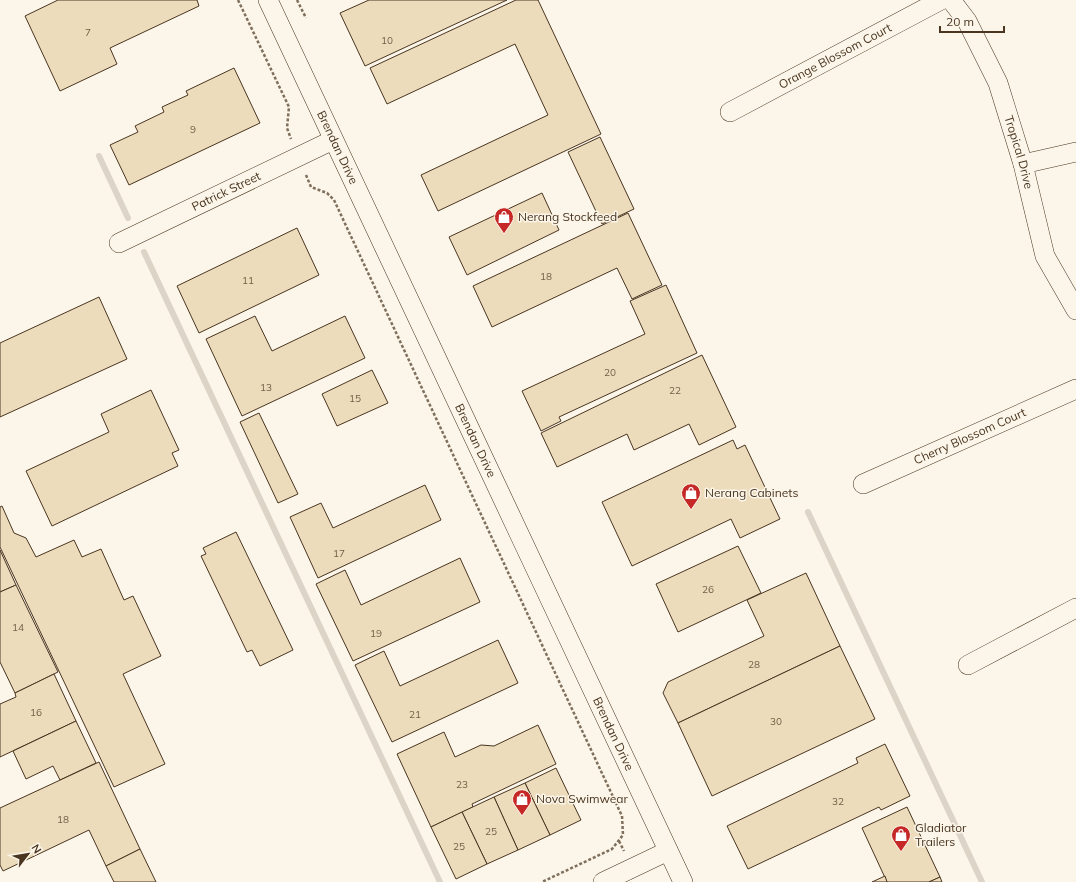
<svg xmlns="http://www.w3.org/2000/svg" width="1076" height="882" viewBox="0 0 1076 882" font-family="Mulish,sans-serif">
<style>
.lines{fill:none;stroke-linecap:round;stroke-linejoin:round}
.stream{stroke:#dcd4c6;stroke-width:6}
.building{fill:#ecdcbc;stroke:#4a3520}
.street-casing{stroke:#4a3520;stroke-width:20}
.path{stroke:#7f6f5c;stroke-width:2.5;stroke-dasharray:3 2;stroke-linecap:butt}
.street{stroke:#fbf6e9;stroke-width:19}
.labels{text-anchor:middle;stroke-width:3;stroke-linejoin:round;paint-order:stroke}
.number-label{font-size:10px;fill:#725f47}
.street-label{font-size:12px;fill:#4a3520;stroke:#fbf6e9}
.poi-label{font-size:12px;fill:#4a3520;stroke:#fbf6e9;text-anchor:start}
</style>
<rect width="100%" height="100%" fill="#fbf6e9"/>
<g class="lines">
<g class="stream">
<path d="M99 156 128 218"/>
<path d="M144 252 440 882"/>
<path d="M808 512 982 882"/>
</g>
</g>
<g class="building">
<path d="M58 0H197L199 6 110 48 117 64 60 91 25 16Z"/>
<path d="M369 0H507L365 66 340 13Z"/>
<path d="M516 0H538L601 134 438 211 421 175 548 115 515 44 387 104 370 68Z"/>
<path d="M234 68 260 123 129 185 110 145 138 132 135 126 164 112 162 107 188 95 186 91Z"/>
<path d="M600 137 634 209 602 224 568 152Z"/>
<path d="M542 193 559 230 467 275 449 237Z"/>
<path d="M628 213 662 285 632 299 617 268 492 327 473 286Z"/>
<path d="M297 228 319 275 199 333 177 286Z"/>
<path d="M666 285 697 353 559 417 561 421 541 431 522 391 645 334 630 301Z"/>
<path d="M99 297 127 359 0 417V343Z"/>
<path d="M255 316 272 351 345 316 365 358 242 416 206 339Z"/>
<path d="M702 355 736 427 699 445 689 424 634 450 627 434 557 467 541 433Z"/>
<path d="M372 370 388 403 337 426 322 394Z"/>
<path d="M151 390 179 450 172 453 178 466 52 526 26 471 109 432 101 414Z"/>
<path d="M259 413 298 494 278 503 240 422Z"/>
<path d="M733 440 737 449 745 445 780 519 740 538 731 519 632 566 602 502Z"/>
<path d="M425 485 441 520 318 578 290 517 321 503 333 528Z"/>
<path d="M2 506 14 533 26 538 36 557 74 540 82 557 101 549 124 600 133 596 161 656 123 674 165 764 114 787 0 547V507Z"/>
<path d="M236 532 293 650 260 666 252 650 247 652 201 556 206 554 203 548Z"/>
<path d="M738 546 761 593 678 632 656 584Z"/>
<path d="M0 550 16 585 0 592Z"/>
<path d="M460 558 480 602 353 661 316 584 345 570 361 605Z"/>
<path d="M806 573 840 646 678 723 663 693 668 682 764 636 747 600Z"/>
<path d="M16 585 58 672 15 693 0 662V592Z"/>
<path d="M498 640 518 683 392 742 355 665 384 651 400 686Z"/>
<path d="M840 646 875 719 712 796 678 723Z"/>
<path d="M54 674 76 721 0 757V704L16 697 15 693Z"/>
<path d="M76 721 96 763 60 780 53 766 26 779 13 751Z"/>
<path d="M538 725 556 764 472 804 473 807 431 827 397 754 444 732 455 757 481 745 494 746Z"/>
<path d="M885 744 910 796 881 810 879 807 748 869 727 826 858 763 856 758Z"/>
<path d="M99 762 140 849 106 866 89 830 3 871 0 865V808Z"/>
<path d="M556 768 581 820 550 835 525 783Z"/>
<path d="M525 783 550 835 518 850 494 797Z"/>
<path d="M494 797 518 850 487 864 462 812Z"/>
<path d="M907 807 940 877 929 882H887L862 828Z"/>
<path d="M462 812 487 864 456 879 431 827Z"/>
<path d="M140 849 156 882H114L106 866Z"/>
<path d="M885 876 887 882H872Z"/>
<path d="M940 877 942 882H929Z"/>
</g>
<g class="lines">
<defs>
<g id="street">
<path id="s1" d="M268 0 683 882"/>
<path id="s2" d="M951 0 967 21 998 83 1023 164 1045 256 1076 310"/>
<path id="s3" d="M730 112 941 0"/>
<path d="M1023 164 1076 152"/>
<path id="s4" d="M119 243 333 140"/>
<path id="s5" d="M863 484 1076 389"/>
<path d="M968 665 1076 608"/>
<path d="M603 882 668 851"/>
</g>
</defs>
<use href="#street" class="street-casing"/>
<g class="path">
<path d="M238 0 289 107 287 128 291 139"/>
<path d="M297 0 306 18"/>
<path d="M306 175 311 187 327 193 334 200 622 816 623 835 612 849 542 882"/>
<path d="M619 841 624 851"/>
</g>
<use href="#street" class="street"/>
</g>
<defs>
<symbol id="shop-pin" viewBox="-11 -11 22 30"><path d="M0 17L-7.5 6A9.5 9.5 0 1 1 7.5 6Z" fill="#c62828" stroke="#fbf6e9"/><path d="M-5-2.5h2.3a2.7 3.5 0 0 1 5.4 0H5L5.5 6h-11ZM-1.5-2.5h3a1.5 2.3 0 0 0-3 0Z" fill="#fff"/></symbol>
</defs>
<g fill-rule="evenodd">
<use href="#shop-pin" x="493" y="206" width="22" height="30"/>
<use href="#shop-pin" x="680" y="482" width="22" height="30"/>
<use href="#shop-pin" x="511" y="788" width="22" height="30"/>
<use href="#shop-pin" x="890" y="824" width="22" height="30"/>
</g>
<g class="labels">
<g class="number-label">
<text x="88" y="36">7</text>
<text x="387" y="44">10</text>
<text x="193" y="133">9</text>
<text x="546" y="280">18</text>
<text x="248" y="284">11</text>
<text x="610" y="376">20</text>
<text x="266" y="391">13</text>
<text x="675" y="394">22</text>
<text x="355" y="402">15</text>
<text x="339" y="557">17</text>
<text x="708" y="593">26</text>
<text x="18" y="631">14</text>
<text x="376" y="637">19</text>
<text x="754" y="668">28</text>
<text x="36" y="716">16</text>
<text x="415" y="718">21</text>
<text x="776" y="725">30</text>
<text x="462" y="788">23</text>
<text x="838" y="805">32</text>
<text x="63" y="823">18</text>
<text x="491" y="835">25</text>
<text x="459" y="850">25</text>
</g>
<g class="street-label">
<text dy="4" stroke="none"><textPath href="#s3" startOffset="119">Orange Blossom Court</textPath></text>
<text dy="4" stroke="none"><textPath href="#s1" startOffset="163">Brendan Drive</textPath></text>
<text dy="4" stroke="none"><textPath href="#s2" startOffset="168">Tropical Drive</textPath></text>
<text dy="4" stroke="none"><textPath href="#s4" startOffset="119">Patrick Street</textPath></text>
<text dy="4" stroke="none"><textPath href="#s5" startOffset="117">Cherry Blossom Court</textPath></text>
<text dy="4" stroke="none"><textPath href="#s1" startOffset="487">Brendan Drive</textPath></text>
<text dy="4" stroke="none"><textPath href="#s1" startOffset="811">Brendan Drive</textPath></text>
</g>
<g class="poi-label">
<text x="518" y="221">Nerang Stockfeed</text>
<text x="705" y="497">Nerang Cabinets</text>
<text x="536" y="803">Nova Swimwear</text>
<text x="915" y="832">Gladiator<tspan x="915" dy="14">Trailers</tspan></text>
</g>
</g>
<g transform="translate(28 854) rotate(59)" stroke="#fbf6e9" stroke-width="3" paint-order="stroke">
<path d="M0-3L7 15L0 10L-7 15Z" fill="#4a3520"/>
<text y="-6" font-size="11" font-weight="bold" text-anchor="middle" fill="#4a3520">N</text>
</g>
<path d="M940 26v6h64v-6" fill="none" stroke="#4a3520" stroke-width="2"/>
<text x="946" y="26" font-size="12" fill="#4a3520" stroke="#fbf6e9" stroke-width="3" paint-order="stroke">20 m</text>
</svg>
